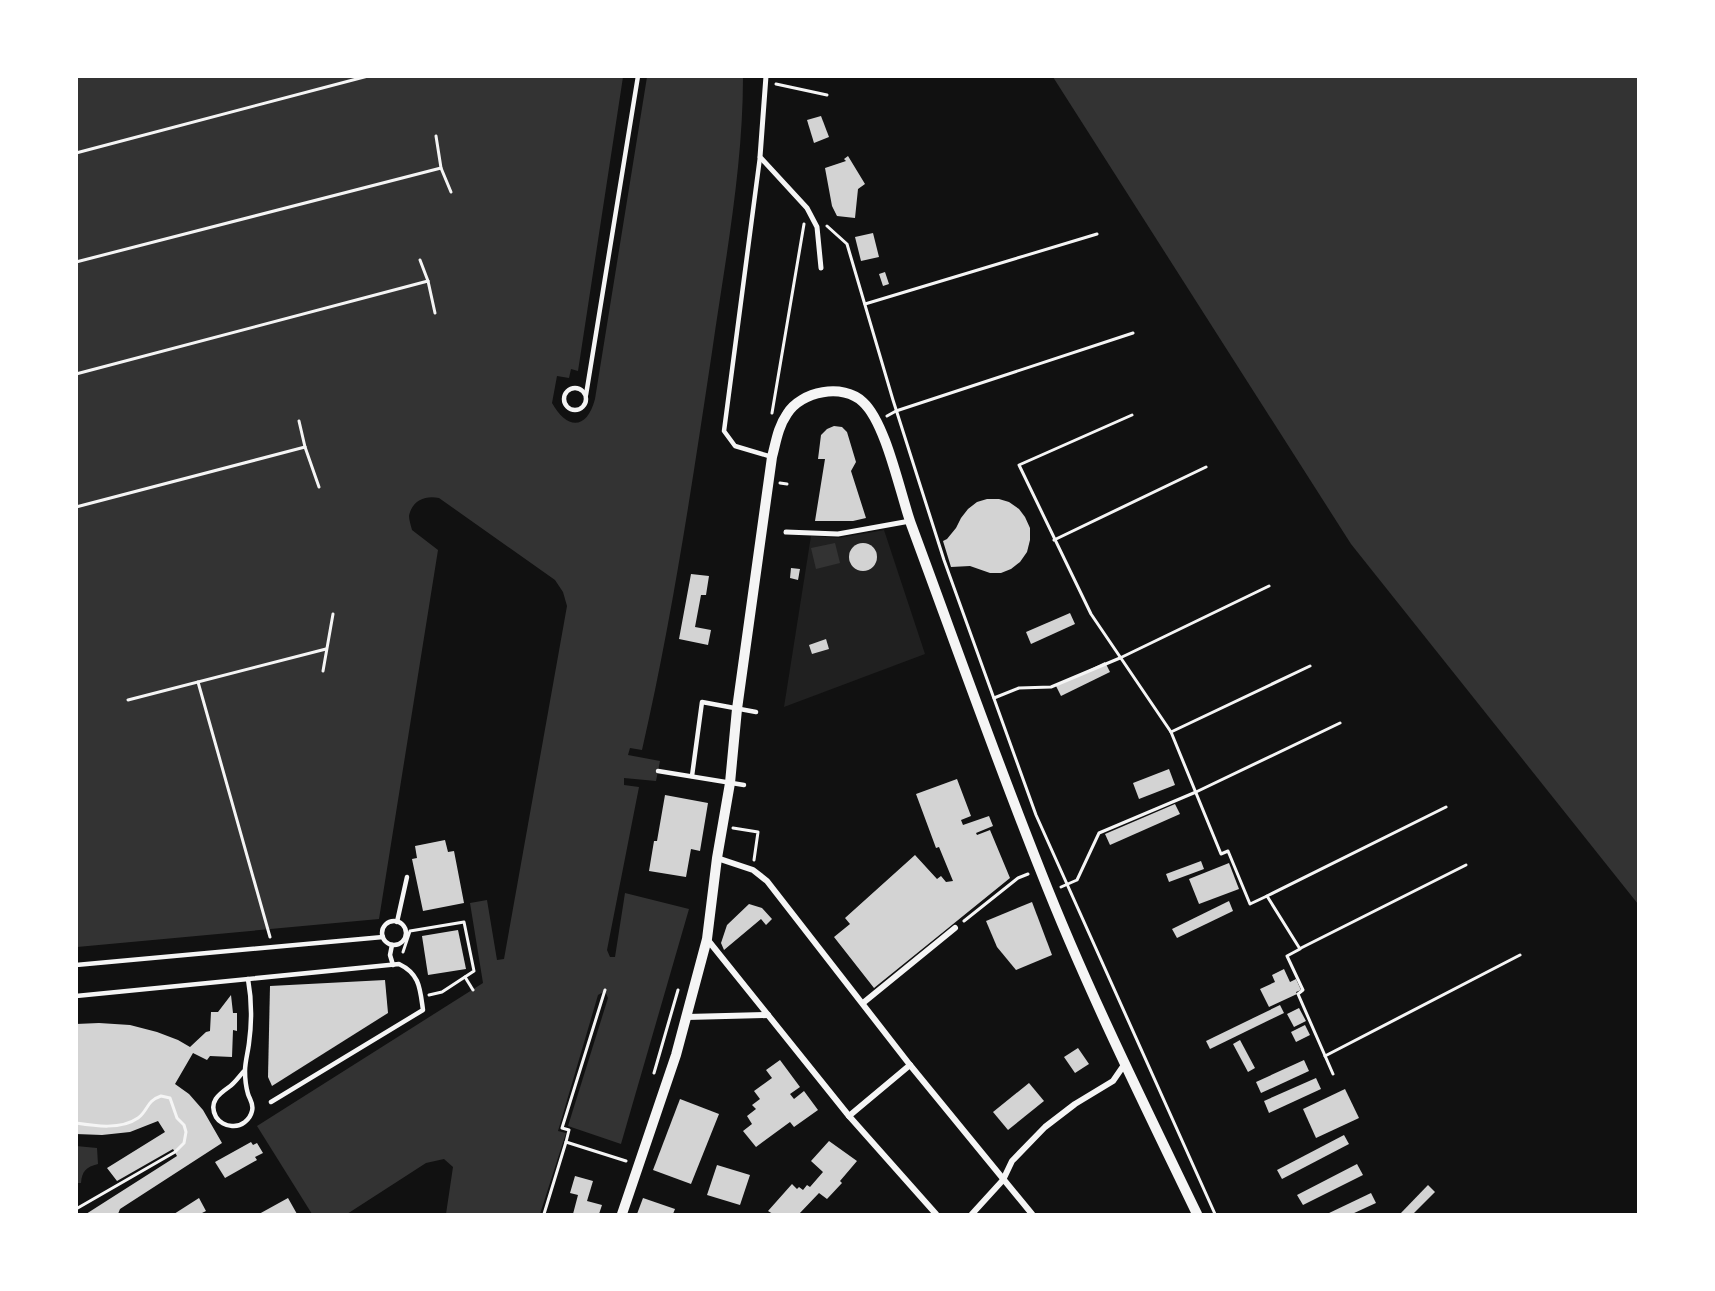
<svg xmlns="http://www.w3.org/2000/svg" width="1715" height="1291" viewBox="0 0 1715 1291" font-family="'Space Grotesk',sans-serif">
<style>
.green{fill:#202020}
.water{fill:#333}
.building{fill:#d3d3d3}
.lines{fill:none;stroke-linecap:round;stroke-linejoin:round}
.path{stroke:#f5f5f5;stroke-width:3}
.service{stroke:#f5f5f5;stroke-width:4.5}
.pedestrian{stroke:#f5f5f5;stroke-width:5}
.minor{stroke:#f5f5f5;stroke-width:6}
.tertiary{stroke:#f5f5f5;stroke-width:10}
</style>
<rect width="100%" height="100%" fill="#111"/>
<path class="green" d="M884 530 925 654 784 707 811 536 839 538Z"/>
<g class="water">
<path d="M77 77H623L578 371 571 369 569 378 557 376 552 403C567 430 587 430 595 399L647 77H743C743 169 725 261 712 352 692 485 672 619 642 750L630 748 628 755 660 761 656 781 624 778V785L639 787 607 950 610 957H615L625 893 689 909 621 1144 568 1126 608 998 605 991 598 995 558 1131 566 1133 540 1214H446L453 1167 444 1159 426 1163 347 1214H312L257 1126 483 983 470 903 487 900 497 960 504 959 567 606 563 592 555 580 439 498C426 495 412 500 409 516 409 520 411 526 412 530L438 550 379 919 77 947Z"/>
<path d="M1053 77H1638V904L1351 544Z"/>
<path d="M835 543 840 563 816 569 811 548Z"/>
<path d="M76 1146 97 1148 98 1164C86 1167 82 1171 81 1183H77Z"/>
</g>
<g class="building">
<path d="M821 116 829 137 814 143 807 120Z"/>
<path d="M848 156 865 184 858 189 855 218 837 216 832 206 825 168 846 161 844 159Z"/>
<path d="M873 233 879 257 861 261 855 237Z"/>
<path d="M885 272 889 284 883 286 879 274Z"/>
<path d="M834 426 842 427 847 432 856 462 851 471 866 518 853 521H815L825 459H818L821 435 827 429Z"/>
<path d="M987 499H999L1009 502 1019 509 1025 517 1030 528V540L1027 552 1020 562 1011 569 1001 573H990L970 566 951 567 943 541 947 539 956 528 961 518 968 509 977 502Z"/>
<circle cx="863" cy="557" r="14"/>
<path d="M791 568 800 569 798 580 790 578Z"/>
<path d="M691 574 709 576 706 595H701L695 627 711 630 708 645 679 639Z"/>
<path d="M1070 613 1075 624 1031 644 1026 632Z"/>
<path d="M826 639 829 649 812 654 809 645Z"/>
<path d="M1105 662 1110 672 1061 696 1056 686Z"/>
<path d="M1169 769 1175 785 1139 799 1133 783Z"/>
<path d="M957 779 971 816 961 820 963 825 989 816 993 826 976 833 977 835 990 830 1010 878 874 988 834 937 850 924 845 918 915 855 937 879 941 876 946 882 953 881 939 847 936 848 916 794Z"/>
<path d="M665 795 708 803 700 851 691 849 686 877 649 871 654 841H657Z"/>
<path d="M1175 804 1180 814 1110 845 1105 834Z"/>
<path d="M445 840 448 852 454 851 464 903 423 911 412 859 417 858 415 846Z"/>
<path d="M1201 861 1204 869 1169 882 1166 874Z"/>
<path d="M1229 863 1239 889 1199 904 1189 879Z"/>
<path d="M1229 901 1233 911 1177 938 1172 929Z"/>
<path d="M1032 902 1052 955 1016 970 997 947 986 921Z"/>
<path d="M749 904 762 908 772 919 766 925 761 919 724 950 721 943 727 925Z"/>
<path d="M458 930 466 969 428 975 422 936Z"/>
<path d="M1284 969 1290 982 1296 979 1301 990 1296 992 1297 994 1269 1007 1260 989 1275 982 1272 975Z"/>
<path d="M385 980 388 1013 272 1086 268 1077 270 986Z"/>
<path d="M231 995 233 1013H237V1031L233 1030 232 1057 210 1056 207 1060 193 1053 175 1084 189 1094 203 1110 222 1143 120 1209 118 1214H86L177 1156 173 1149 117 1181 107 1168 165 1132 158 1121 130 1132 102 1135 76 1134V1024L99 1023 130 1025 157 1032 178 1040 190 1047 206 1032 210 1031 211 1012H218Z"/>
<path d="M1280 1005 1284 1013 1210 1049 1206 1041Z"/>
<path d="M1299 1008 1306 1021 1294 1027 1287 1014Z"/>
<path d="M1305 1025 1310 1035 1296 1042 1291 1032Z"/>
<path d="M1240 1040 1255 1068 1248 1072 1233 1044Z"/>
<path d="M1078 1048 1089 1064 1075 1073 1064 1057Z"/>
<path d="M780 1060 800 1087 790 1094 794 1099 804 1091 818 1110 794 1127 790 1122 756 1147 743 1131 752 1124 747 1116 756 1109 752 1105 760 1099 754 1091 772 1078 766 1070Z"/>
<path d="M1304 1060 1309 1071 1261 1093 1256 1082Z"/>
<path d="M1316 1078 1321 1089 1269 1113 1264 1101Z"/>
<path d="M1029 1083 1044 1101 1008 1130 993 1112Z"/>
<path d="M1345 1089 1359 1118 1316 1138 1303 1109Z"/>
<path d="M680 1099 719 1114 691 1184 653 1170Z"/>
<path d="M1344 1135 1349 1144 1282 1179 1277 1170Z"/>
<path d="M829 1141 857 1161 840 1181 842 1183 827 1199 819 1193 799 1214H773L768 1211 792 1184 797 1189 799 1187 803 1190 807 1185 810 1187 823 1172 811 1161Z"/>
<path d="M251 1142 253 1145 257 1143 263 1153 255 1157 257 1160 225 1178 215 1162Z"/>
<path d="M1357 1164 1363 1175 1303 1205 1297 1195Z"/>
<path d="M717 1165 750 1175 740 1205 707 1195Z"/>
<path d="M575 1176 593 1181 587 1201 602 1205 599 1214H573L578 1195 570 1193Z"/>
<path d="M1428 1185 1435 1192 1413 1214H1400Z"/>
<path d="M1371 1193 1376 1203 1352 1214H1327Z"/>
<path d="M199 1198 206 1211 200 1214H174Z"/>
<path d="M288 1198 297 1214H259Z"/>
<path d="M643 1198 675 1209 673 1214H637Z"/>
</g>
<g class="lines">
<g class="path">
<path d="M776 84 827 95"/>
<path d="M436 136 441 168 451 192"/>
<path d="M76 153 368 76"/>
<path d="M827 226 847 244 893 400 944 560 1036 815 1215 1214"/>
<path d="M420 260 428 281 435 313"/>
<path d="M76 262 441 168"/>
<path d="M865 304 1097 234"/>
<path d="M76 374 428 281"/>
<path d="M772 413 804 224"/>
<path d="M1132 415 1019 465 1091 614 1171 732 1221 854 1228 851 1250 904 1267 896 1300 949 1287 956 1303 990 1298 994 1333 1074"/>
<path d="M887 416 896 411 1133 333"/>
<path d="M299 421 305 447 319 487"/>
<path d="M780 483 787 484"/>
<path d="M76 507 305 447"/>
<path d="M1054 540 1206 467"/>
<path d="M323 671 333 614"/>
<path d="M198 682 270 937"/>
<path d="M994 698 1019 688 1051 687 1120 658 1269 586"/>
<path d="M128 700 326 649"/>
<path d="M1171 732 1310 666"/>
<path d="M733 828 758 832 754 860"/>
<path d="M1061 887 1077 880 1099 833 1196 792 1340 723"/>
<path d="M1267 896 1446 807"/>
<path d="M964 921 1018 878 1028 874"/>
<path d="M1301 948 1466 865"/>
<path d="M403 952 410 931 464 922 474 971 442 992 429 995"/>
<path d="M465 977 473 990"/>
<path d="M605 990 562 1128 569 1130 566 1142 626 1161"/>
<path d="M1325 1056 1520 955"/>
<path d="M654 1073 678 990"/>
<path d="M76 1123C95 1126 121 1130 138 1118 148 1111 146 1101 161 1096L170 1098 177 1118 184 1125 186 1132 184 1143 175 1152 76 1209"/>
<path d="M544 1214 566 1142"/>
</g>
<g class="service">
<path d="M760 157 724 431 735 446 772 457"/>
<circle cx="575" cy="399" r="11"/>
<path d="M586 395 638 76"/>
<path d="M658 771 744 785"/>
<path d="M692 776 702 702 756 712"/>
<circle cx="394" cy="933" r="12"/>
<path d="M397 922 407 877"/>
<path d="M392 945 390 955 393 965"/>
<path d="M76 965 383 937"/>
<path d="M76 996 399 964C420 974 420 989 423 1010L271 1102"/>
<path d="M245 1070C240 1075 235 1083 229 1087 219 1094 208 1102 216 1117 219 1122 226 1126 232 1126 241 1127 250 1120 252 1111 254 1104 250 1100 248 1094 246 1087 245 1077 245 1071 245 1062 248 1052 249 1043 252 1021 252 1001 248 979"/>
</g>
<g class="pedestrian">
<path d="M766 76 760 157 807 208 817 227 821 268"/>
<path d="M786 532 838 534 910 521"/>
</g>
<g class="minor">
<path d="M717 858 753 870 767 881 910 1065 1032 1214"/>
<path d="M707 939 849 1116 936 1214"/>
<path d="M863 1003 955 928"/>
<path d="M687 1017 768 1015"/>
<path d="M849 1116 910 1065"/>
<path d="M972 1214 1003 1180 1012 1161 1045 1127 1075 1104 1113 1081 1124 1065"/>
</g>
<path class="tertiary" d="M622 1214 676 1055 707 939 717 858 730 783 737 709 772 457C776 442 778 427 787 414 801 391 843 383 863 402 886 423 900 493 911 524 954 640 995 757 1041 872 1087 989 1143 1102 1197 1214"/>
</g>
<rect width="1715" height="1291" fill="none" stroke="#ffffff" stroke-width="156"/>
</svg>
